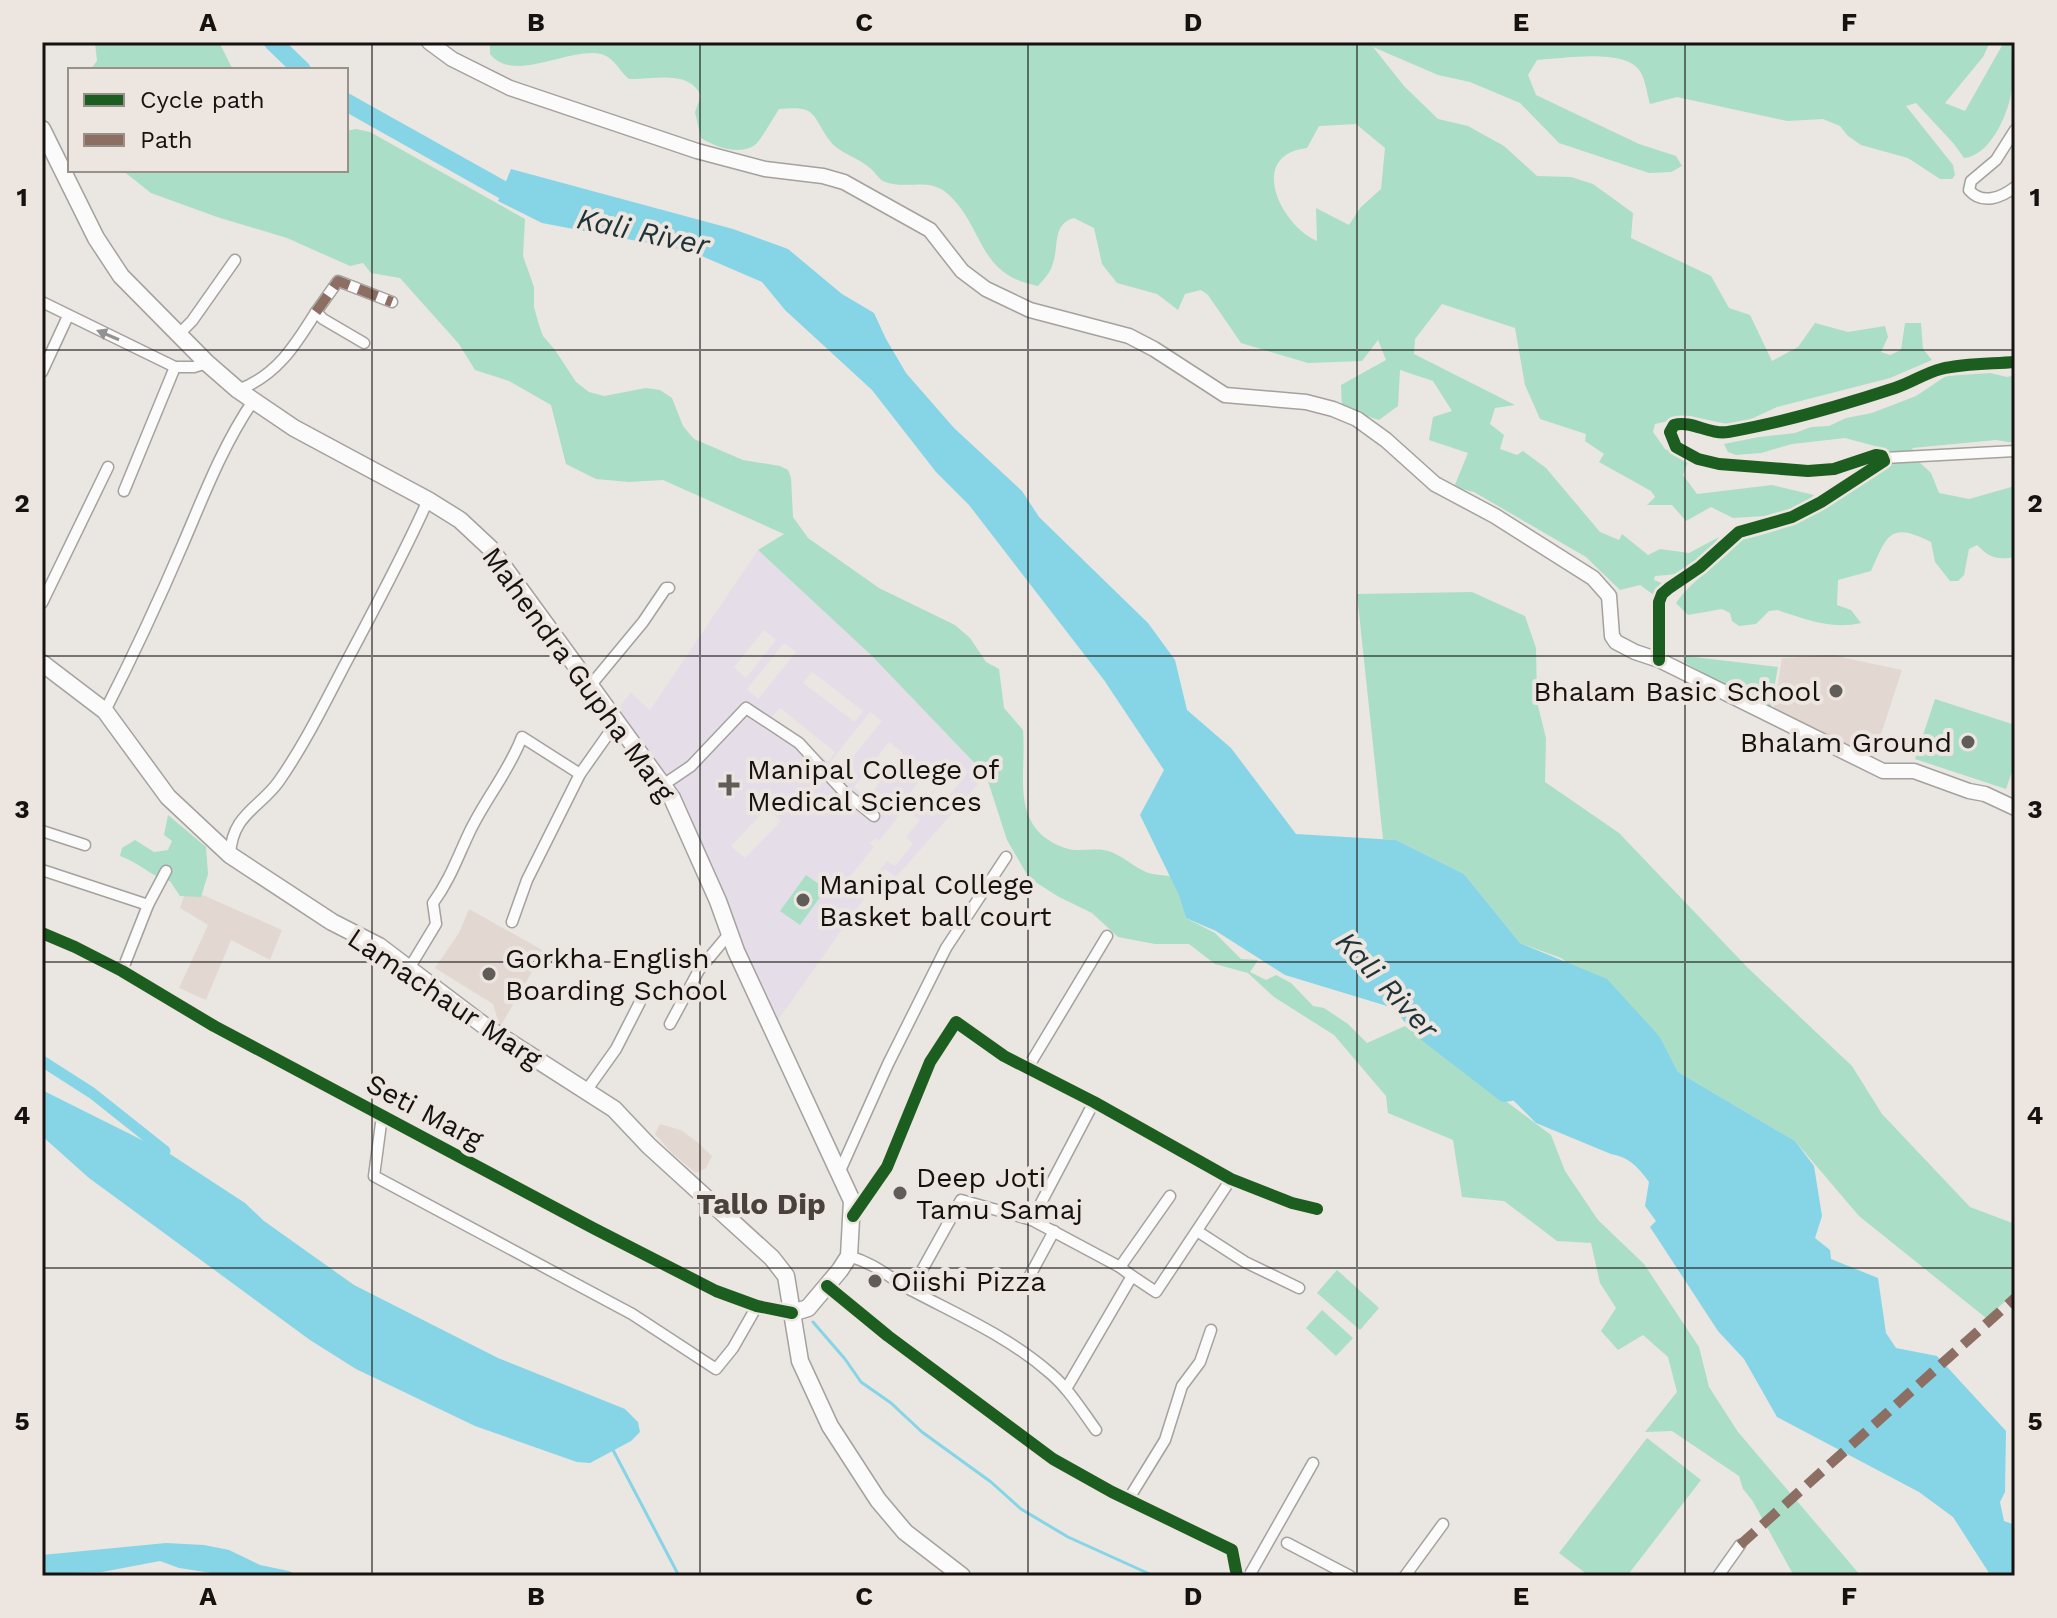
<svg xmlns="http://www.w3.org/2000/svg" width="2057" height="1618" viewBox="0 0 2057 1618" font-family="'Work Sans',sans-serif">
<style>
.built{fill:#e2d8d1}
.medical{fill:#e5dee8;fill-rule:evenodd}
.green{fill:#abdec6;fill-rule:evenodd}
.water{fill:#85d5e6}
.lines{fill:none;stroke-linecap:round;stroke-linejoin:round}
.stream{stroke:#85d5e6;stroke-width:3}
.canal{stroke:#85d5e6;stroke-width:11}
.river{stroke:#85d5e6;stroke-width:18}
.minor-casing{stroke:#a4a19e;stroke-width:13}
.secondary-casing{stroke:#a4a19e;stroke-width:17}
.primary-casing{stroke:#a4a19e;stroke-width:19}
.minor{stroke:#fcfbfb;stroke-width:10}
.secondary{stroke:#fcfbfb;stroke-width:14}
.primary{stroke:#fcfbfb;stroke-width:16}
.quiet{stroke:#8d6e63;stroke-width:10;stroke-dasharray:20 10;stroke-linecap:butt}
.cycleway-casing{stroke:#ede5df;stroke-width:17}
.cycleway{stroke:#1b5e20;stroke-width:12}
.oneway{fill:#949291}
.grid{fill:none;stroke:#151210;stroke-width:2;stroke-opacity:0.55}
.poi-dot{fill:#605c5a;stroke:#ede5df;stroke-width:3}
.labels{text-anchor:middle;stroke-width:8;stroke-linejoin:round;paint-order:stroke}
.street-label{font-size:28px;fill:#151210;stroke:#ede5df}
.poi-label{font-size:28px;fill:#151210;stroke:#ede5df;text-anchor:start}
.water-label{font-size:30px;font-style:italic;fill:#1e3338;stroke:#ede5df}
.neighbourhood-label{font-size:30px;font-weight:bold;fill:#48413d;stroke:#ede5df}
.neatline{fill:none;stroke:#151210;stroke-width:3}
.grid-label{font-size:26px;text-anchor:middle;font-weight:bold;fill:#151210}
</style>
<rect width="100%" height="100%" fill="#eae6e2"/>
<g class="built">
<path d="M1832 655 1902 670 1873 759 1773 713 1782 658Z"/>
<path d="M187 888 282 930 270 960 231 940 206 1000 179 988 208 925 180 908Z"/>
<path d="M469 909 544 951 500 1027 493 1004 435 968 459 933Z"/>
<path d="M660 1124 681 1130 696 1141 712 1156 706 1168 696 1173 672 1153 655 1134Z"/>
</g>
<path class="medical" d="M758 550 872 656 986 775 896 877 885 869 778 1020 757 982 702 845 666 780 613 713 631 693 650 710ZM764 630 776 640 746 678 734 667ZM784 643 796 652 758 699 747 689ZM812 672 863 711 855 722 803 683ZM780 708 835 752 828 762 772 717ZM870 712 882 721 839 774 828 765ZM889 742 903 753 867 798 854 787ZM956 763 968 772 932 817 921 808ZM930 767 944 778 919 807 907 797ZM767 808 781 821 745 858 731 846ZM905 808 920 820 906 837 913 844 895 866 887 861 862 891 848 879 874 847 870 843 875 838 879 841Z"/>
<g class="green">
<path d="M95 42H219L233 70H90L97 61Z"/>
<path d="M490 42H1990L1983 57 1945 103 1965 111 2004 42H2011C2011 58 2015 78 2011 94 2007 117 1989 156 1964 158L1954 144 1916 103 1906 106 1953 165 1955 175 1952 179H1940L1908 158 1861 145 1848 136 1840 126 1823 119 1787 121 1677 97 1650 104C1647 94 1646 82 1641 73 1628 47 1562 59 1537 60L1528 75 1536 95 1639 144 1676 156 1682 166 1671 172 1649 173 1559 143 1520 103 1470 82 1438 75 1373 47 1404 86 1438 119 1468 126 1504 146 1537 176 1571 177 1593 184 1633 213 1631 238 1711 276 1729 308 1750 315 1772 361 1798 347 1815 323 1848 332 1885 326 1888 337 1881 352 1890 355 1901 350 1905 323H1921L1923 349 1932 360 1890 378 1777 407 1736 426 1690 416 1655 424 1653 432 1665 449 1689 459 1683 475 1697 494 1772 485 1814 495 1804 506 1765 516 1733 518 1711 507 1686 521 1672 505H1647L1655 497 1651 491 1599 462 1604 454 1585 441 1586 434 1540 419 1525 385 1515 328 1442 304 1415 339 1414 354 1515 405 1495 408 1490 424 1504 435 1500 449 1517 455 1523 451 1546 468 1600 532 1619 540 1622 534 1648 555 1660 549 1689 553 1719 537C1698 566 1692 574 1655 576L1654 580 1664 584 1654 595 1640 585 1620 590 1586 557 1474 492 1454 487 1468 453 1429 440 1433 417 1452 411 1433 381 1400 370 1398 406 1379 420 1342 408 1341 385 1386 360 1378 340 1362 361 1308 363 1241 343 1208 295 1201 290 1185 294 1178 310 1157 294 1117 283 1102 264 1094 228 1074 218C1052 224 1059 246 1053 263 1051 272 1044 279 1038 286 977 275 985 228 948 194 928 176 905 191 883 181 878 178 875 172 870 168 859 158 839 153 830 141 811 115 818 105 779 109 772 120 765 133 757 143 743 157 715 147 701 138L695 112 701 96C689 69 653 80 629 79 619 71 615 58 601 54 569 47 514 84 490 54ZM1356 124 1385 148 1381 189 1360 208 1349 225 1316 208 1317 241C1280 225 1247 155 1307 148L1319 126Z"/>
<path d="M356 129 370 132 525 219 523 256 534 287V307L539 325 543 336 555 350 576 382 589 392 604 396 646 388 660 390 672 398 683 426 694 439 743 460 780 466 788 470 791 478 793 517 808 538 879 588 955 625 970 638 986 662 999 669 1004 708 1023 730C1027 775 1008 828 1065 848 1079 853 1094 847 1108 851 1122 855 1132 866 1146 872 1153 875 1162 875 1170 876L1180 895 1186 918 1215 933 1241 959 1258 960 1250 972 1266 980 1276 975 1291 983 1313 1006 1324 1008 1348 1024 1367 1043 1405 1026 1551 1135 1565 1171 1598 1220 1644 1264 1699 1347 1709 1387 1738 1432 1861 1576H1794L1752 1500 1743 1489 1739 1476 1672 1431 1645 1432 1677 1392 1668 1357 1643 1335 1618 1350 1601 1331 1616 1308 1600 1283 1591 1243 1557 1241 1504 1201 1462 1197 1453 1140 1388 1113 1386 1096 1334 1035 1274 997 1248 973 1215 964 1189 944H1155L1118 937 1092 913 1059 897 1029 878 1007 840 986 775 872 656 758 550 784 534 663 480 629 482 596 479 566 464 551 405 509 381 475 370 459 344 400 278 371 273 363 263 350 266 287 238 217 217 151 193 122 170H346V131Z"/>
<path d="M1990 373 2007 377 2015 375V443L1996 440 1912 448 1919 462 1931 473 1939 493 1969 499 2015 486V557C1996 560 1990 558 1977 545L1969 549 1964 575 1958 581H1950L1935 562 1931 542C1890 521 1887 535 1871 571L1838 580 1837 605 1851 610 1861 623C1831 630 1805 619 1777 610L1769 611 1756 624 1739 626 1732 621 1730 613 1722 609 1688 615 1676 603C1694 577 1722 563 1742 539 1798 531 1844 493 1891 464L1886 449 1845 438 1792 444 1761 453 1736 455 1728 452 1724 444 1759 437 1795 433 1811 427 1829 426 1846 418 1872 413 1916 396 1946 376Z"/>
<path d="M1472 592 1525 616 1536 648 1537 702 1546 738 1545 782 1619 833 1748 968 1852 1066 1882 1114 1970 1207 2015 1224V1293L1986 1318 1859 1216 1795 1141 1678 1072 1660 1037 1561 958 1520 943 1464 874 1396 840 1383 839 1357 594Z"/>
<path d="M1686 656 1778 667 1770 711 1684 662Z"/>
<path d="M1935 699 2015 725V763L2006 789 1915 759Z"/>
<path d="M168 815 206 847 208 874 201 897 180 896 170 881C151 877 139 862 120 856L122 848 135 840 154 852 168 850 172 841 164 835Z"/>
<path d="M806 875 826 889 800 925 780 911Z"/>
<path d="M1337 1270 1379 1308 1360 1330 1317 1293Z"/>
<path d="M1322 1310 1353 1338 1336 1356 1306 1328Z"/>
<path d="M1647 1438 1701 1480 1627 1576H1589L1559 1553Z"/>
</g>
<g class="water">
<path d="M511 169 733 229 788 249 842 294 874 313 886 339 906 373 954 428 1022 491 1039 517 1148 623 1175 660 1187 710 1231 748 1296 834 1396 840 1464 874 1520 943 1607 979 1660 1037 1678 1072 1795 1141 1814 1166 1822 1216 1815 1238 1830 1250 1831 1259 1878 1278 1886 1333 1896 1348 1937 1356 2006 1431 2005 1492 2000 1502 2004 1521 2015 1525V1576H1991L1953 1517 1919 1492 1777 1417 1744 1359 1718 1331 1650 1227 1656 1221 1645 1206 1649 1182C1638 1167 1629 1157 1611 1154L1536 1123 1501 1088 1397 1009 1285 975 1216 931 1186 918 1179 895 1140 815 1164 770 1104 680 969 505 936 472 872 390 785 310 762 282 690 251 542 223 498 201Z"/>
<path d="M42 1090 170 1154 245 1203 264 1221 354 1285 498 1358 625 1409 638 1422 640 1432 631 1441 590 1463 577 1462 475 1426 356 1369 310 1340 89 1178 42 1136Z"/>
<path d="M166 1543 204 1545 229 1550 260 1565 289 1571 299 1576H231L179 1568 160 1561 102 1572 42 1574V1555Z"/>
</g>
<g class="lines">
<g class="stream">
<path d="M813 1322 845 1359 861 1382 891 1403 922 1432 991 1482 1021 1509 1068 1537 1154 1576"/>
<path d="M613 1450 679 1576"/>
</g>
<path class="canal" d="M42 1061 92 1093 165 1151"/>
<g class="river">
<path d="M273 42 302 70"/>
<path d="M346 102 521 200"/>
<path d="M1405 1008 1422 1029 1505 1093 1527 1089"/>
</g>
<defs>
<g id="minor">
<path d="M2015 130 1996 160 1971 181 1969 190C1982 205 2001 198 2015 187"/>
<path d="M42 302 175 367H194L207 363"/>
<path d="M316 312 338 281 392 302"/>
<path d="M179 334 192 321 235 260"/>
<path d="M42 372 68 316"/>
<path d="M238 390C276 376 295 346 316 312L323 319 364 343"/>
<path d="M1884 458 2015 451"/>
<path d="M124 491 175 367"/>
<path d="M42 603 108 467"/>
<path d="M1659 660V602L1662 594 1669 588 1700 567 1739 532 1792 517 1821 502 1884 461 1882 456 1876 455 1834 469 1808 471 1719 464 1698 459 1676 447 1670 432 1674 425C1692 420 1709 435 1728 432 1785 422 1840 406 1895 388 1911 383 1925 373 1941 369 1965 363 1991 364 2015 362"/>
<path d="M590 686 643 622 666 588H669"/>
<path d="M105 711C133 656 159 600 183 544 204 495 223 445 253 401"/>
<path d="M663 785 691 766 746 708 799 743 844 792 874 816"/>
<path d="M42 831 85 845"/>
<path d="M230 855C232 814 260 808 279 781 307 741 328 696 351 653 378 602 405 552 428 500"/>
<path d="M42 870 148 905"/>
<path d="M512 922 527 880 580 774 616 723"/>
<path d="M42 933 75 947 122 971 214 1026 593 1228 716 1291 757 1306 792 1313"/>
<path d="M410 967 436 924 433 903C450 880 458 856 470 831 486 798 509 771 522 737L580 774"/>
<path d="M122 971 148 905 166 871"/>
<path d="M670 1024 699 970 729 934"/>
<path d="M1027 1069 1107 936"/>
<path d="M586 1091 616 1049 640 1002"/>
<path d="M1094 1102 1032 1220 1120 1267"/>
<path d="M382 1116 374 1176 632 1314 716 1369 733 1348 757 1306"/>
<path d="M839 1173 888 1064 946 948 1006 857"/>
<path d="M853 1216 887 1167 930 1062 956 1022 1004 1056 1094 1102 1231 1179 1292 1203 1317 1209"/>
<path d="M1197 1231 1245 1262 1299 1288"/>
<path d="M849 1256C878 1265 888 1277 913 1291 960 1316 1009 1337 1050 1373 1069 1389 1082 1411 1096 1430"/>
<path d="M1132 1276 1120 1267 1170 1196"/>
<path d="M1027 1281 1054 1231"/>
<path d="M827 1286 888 1336 1053 1459 1112 1492 1232 1550 1237 1576"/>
<path d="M911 1290 961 1200 1032 1220"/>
<path d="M1066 1389 1132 1276 1156 1292 1231 1179"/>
<path d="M1128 1500 1165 1440 1182 1386 1200 1362 1211 1330"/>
<path d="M1287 1543 1350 1576"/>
<path d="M1249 1576 1313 1463"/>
<path d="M1405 1576 1443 1524"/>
<path d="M1718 1576 1740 1545"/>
</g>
<path id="secondary" d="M429 42 452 59 510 88 697 151 765 169 823 176 844 182 930 230 962 271 986 289 1030 310 1129 336 1154 349 1225 395 1306 402 1333 409 1357 419 1386 440 1435 484 1495 516 1593 578 1609 596 1612 636 1616 642 1635 652 1659 660 1883 771H1914L1969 791 1985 794 2015 808"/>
<g id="primary">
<path d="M42 129 96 238 121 276 207 363 238 390 294 428 428 500 460 520 490 548 672 798 718 901 736 951 852 1201 849 1256 840 1270 808 1308 792 1313"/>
<path d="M42 663 105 711 168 797 230 855 332 922 379 946 486 1027 614 1109 649 1146 772 1258 786 1276 800 1361 830 1426 878 1500 905 1532 962 1576"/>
</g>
</defs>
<use href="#minor" class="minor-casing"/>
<use href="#secondary" class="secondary-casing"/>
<use href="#primary" class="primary-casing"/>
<use href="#minor" class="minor"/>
<use href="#secondary" class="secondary"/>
<use href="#primary" class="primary"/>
<g class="quiet">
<path d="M316 312 338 281 392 302"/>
<path d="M1740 1545 2015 1298"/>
</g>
<defs>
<g id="cycleway">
<path d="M1659 660V602L1662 594 1669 588 1700 567 1739 532 1792 517 1821 502 1884 461 1882 456 1876 455 1834 469 1808 471 1719 464 1698 459 1676 447 1670 432 1674 425C1692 420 1709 435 1728 432 1785 422 1840 406 1895 388 1911 383 1925 373 1941 369 1965 363 1991 364 2015 362"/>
<path d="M42 933 75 947 122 971 214 1026 593 1228 716 1291 757 1306 792 1313"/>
<path d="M853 1216 887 1167 930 1062 956 1022 1004 1056 1094 1102 1231 1179 1292 1203 1317 1209"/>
<path d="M827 1286 888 1336 1053 1459 1112 1492 1232 1550 1237 1576"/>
</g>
</defs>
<use href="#cycleway" class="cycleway-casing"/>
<use href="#cycleway" class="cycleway"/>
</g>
<defs><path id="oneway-solid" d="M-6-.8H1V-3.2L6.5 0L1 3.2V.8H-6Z" transform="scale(2)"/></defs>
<use class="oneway" href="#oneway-solid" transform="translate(108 335) rotate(-157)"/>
<path class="grid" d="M372 42V1576M700 42V1576M1028 42V1576M1357 42V1576M1685 42V1576M42 350H2015M42 656H2015M42 962H2015M42 1268H2015"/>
<g class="poi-dot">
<circle cx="1836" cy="691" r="8"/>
<circle cx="1968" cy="742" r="8"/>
<path d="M725 773h8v8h8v8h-8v8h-8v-8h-8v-8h8z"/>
<circle cx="803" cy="900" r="8"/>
<circle cx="489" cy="974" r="8"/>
<circle cx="900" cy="1193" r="8"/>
<circle cx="875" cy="1281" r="8"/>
</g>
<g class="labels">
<g class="street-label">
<text transform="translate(579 674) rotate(54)" y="10">Mahendra Gupha Marg</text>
<text transform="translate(445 998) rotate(34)" y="10">Lamachaur Marg</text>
<text transform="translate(425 1111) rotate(28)" y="10">Seti Marg</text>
</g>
<g class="poi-label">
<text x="1820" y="701" text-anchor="end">Bhalam Basic School</text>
<text x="1952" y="752" text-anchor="end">Bhalam Ground</text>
<text x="747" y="779">Manipal College of<tspan x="747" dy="32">Medical Sciences</tspan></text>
<text x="819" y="894">Manipal College<tspan x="819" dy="32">Basket ball court</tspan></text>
<text x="505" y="968">Gorkha English<tspan x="505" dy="32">Boarding School</tspan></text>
<text x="916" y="1187">Deep Joti<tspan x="916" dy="32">Tamu Samaj</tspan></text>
<text x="891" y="1291">Oiishi Pizza</text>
</g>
<g class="water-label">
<text transform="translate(643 232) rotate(12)" y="10">Kali River</text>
<text transform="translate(1387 985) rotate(47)" y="10">Kali River</text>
</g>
<g class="neighbourhood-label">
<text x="761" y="1214">Tallo Dip</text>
</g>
</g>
<rect width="2057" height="1618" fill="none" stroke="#ede5df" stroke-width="88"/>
<rect x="68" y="68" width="280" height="104" fill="#ede5df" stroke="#97918c" stroke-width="2"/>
<rect x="84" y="94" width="40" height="12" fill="#1b5e20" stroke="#97918c" stroke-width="2"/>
<text x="140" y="108" font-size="24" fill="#151210">Cycle path</text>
<rect x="84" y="134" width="40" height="12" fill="#8d6e63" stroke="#97918c" stroke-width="2"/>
<text x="140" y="148" font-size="24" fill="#151210">Path</text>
<rect x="44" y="44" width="1969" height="1530" class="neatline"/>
<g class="grid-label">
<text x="208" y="31">A</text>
<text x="536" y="31">B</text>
<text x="864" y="31">C</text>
<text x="1193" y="31">D</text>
<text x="1521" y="31">E</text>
<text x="1849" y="31">F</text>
<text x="22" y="206">1</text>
<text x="2035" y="206">1</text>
<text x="22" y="512">2</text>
<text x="2035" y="512">2</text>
<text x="22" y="818">3</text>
<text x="2035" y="818">3</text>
<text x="22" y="1124">4</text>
<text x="2035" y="1124">4</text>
<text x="22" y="1430">5</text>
<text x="2035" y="1430">5</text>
<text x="208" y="1605">A</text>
<text x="536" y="1605">B</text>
<text x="864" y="1605">C</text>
<text x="1193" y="1605">D</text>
<text x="1521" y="1605">E</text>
<text x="1849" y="1605">F</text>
</g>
</svg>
